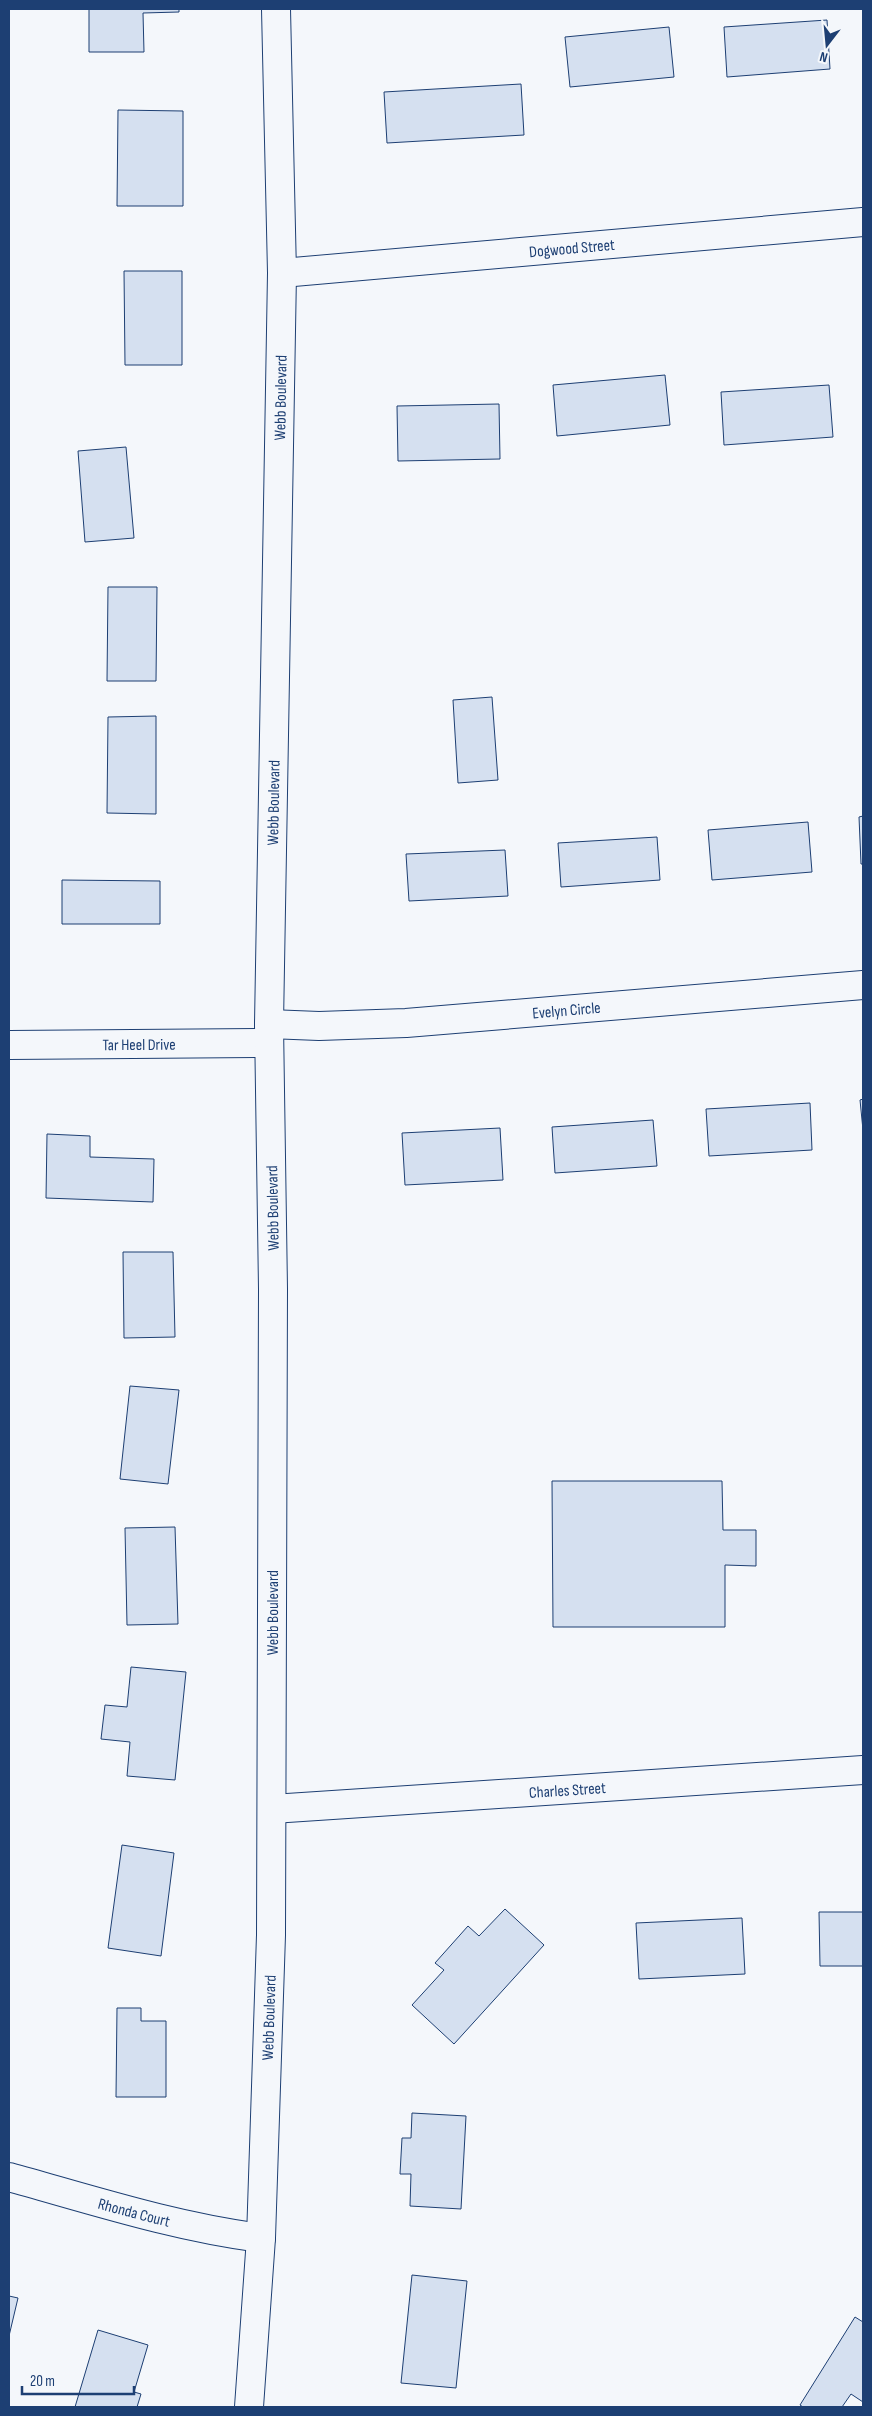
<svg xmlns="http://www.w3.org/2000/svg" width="872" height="2416" viewBox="0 0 872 2416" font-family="'Sofia Sans Condensed',sans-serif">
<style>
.building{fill:#d5e0f0;stroke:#1d3f73}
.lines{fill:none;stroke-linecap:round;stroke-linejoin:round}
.minor-casing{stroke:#1d3f73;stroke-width:30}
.minor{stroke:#f4f7fb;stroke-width:28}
.labels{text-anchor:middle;stroke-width:4;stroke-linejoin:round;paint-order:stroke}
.street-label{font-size:16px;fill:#1d3f73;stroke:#f4f7fb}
</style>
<rect width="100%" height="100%" fill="#f4f7fb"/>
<g class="building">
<path d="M89 9H179V12L143 13 144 52H89Z"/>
<path d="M827 20 830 69 727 77 724 27Z"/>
<path d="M669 27 674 77 570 87 565 37Z"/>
<path d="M521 84 524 135 387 143 384 92Z"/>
<path d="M118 110 183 111V206H117Z"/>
<path d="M124 271H182V365H125Z"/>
<path d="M665 375 670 425 557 436 553 385Z"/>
<path d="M829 385 833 437 724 445 721 392Z"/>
<path d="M499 404 500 459 398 461 397 406Z"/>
<path d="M126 447 134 538 85 542 78 451Z"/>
<path d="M108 587H157L156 681H107Z"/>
<path d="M492 697 498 780 458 783 453 700Z"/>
<path d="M156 716V814L107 813 108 717Z"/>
<path d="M863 816V864H861L859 817Z"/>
<path d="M808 822 812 872 712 880 708 830Z"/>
<path d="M657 837 660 880 561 887 558 843Z"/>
<path d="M505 850 508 896 409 901 406 854Z"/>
<path d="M62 880 160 881V924H62Z"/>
<path d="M863 1099V1130L860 1100Z"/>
<path d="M810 1103 812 1150 709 1156 706 1109Z"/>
<path d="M653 1120 657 1166 555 1173 552 1127Z"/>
<path d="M500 1128 503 1180 405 1185 402 1133Z"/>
<path d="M47 1134 90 1136V1157L154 1159 153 1202 46 1198Z"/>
<path d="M123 1252H173L175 1337 124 1338Z"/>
<path d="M130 1386 179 1390 168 1484 120 1479Z"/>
<path d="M552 1481H722L723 1530H756V1566L725 1565V1627H553Z"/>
<path d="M175 1527 178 1624 127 1625 125 1528Z"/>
<path d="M131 1667 186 1672 175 1780 127 1776 130 1742 101 1739 105 1705 127 1707Z"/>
<path d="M122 1845 174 1853 161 1956 108 1948Z"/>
<path d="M505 1909 544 1945 454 2044 412 2005 444 1970 435 1963 468 1926 479 1936Z"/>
<path d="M819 1912H863V1966H820Z"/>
<path d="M742 1918 745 1974 639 1979 636 1923Z"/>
<path d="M117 2008H141V2021H166V2097H116Z"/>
<path d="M412 2113 466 2116 461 2209 410 2206 411 2174H400L402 2138H411Z"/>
<path d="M412 2275 467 2281 456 2388 401 2383Z"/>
<path d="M9 2296 18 2298 9 2336Z"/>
<path d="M855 2317 863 2322V2402L851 2394 842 2407H803L800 2405Z"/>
<path d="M98 2330 148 2345 134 2392 141 2394 137 2407H75Z"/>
</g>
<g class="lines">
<defs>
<g id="minor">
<path id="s1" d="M282 273 863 222"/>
<path id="s2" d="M269 1024 319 1026 406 1023 863 985"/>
<path id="s3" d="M9 1045 269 1043"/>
<path id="s4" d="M272 1809 863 1770"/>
<path id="s5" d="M9 2177C92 2200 175 2227 261 2238"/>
<path id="s6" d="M249 2407 261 2238 271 1935 273 1289 269 1024 282 273 276 9"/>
</g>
</defs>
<use href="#minor" class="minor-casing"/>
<use href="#minor" class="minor"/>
</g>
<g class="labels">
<g class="street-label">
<text dy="6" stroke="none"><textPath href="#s1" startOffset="291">Dogwood Street</textPath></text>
<text dy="6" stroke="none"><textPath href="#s6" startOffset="2010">Webb Boulevard</textPath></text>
<text dy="6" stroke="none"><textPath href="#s6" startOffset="1605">Webb Boulevard</textPath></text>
<text dy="6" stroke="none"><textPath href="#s2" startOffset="298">Evelyn Circle</textPath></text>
<text dy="6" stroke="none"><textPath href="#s3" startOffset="130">Tar Heel Drive</textPath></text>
<text transform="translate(272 1208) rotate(-91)" y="6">Webb Boulevard</text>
<text dy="6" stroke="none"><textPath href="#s6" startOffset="795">Webb Boulevard</textPath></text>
<text dy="6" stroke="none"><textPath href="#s4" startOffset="296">Charles Street</textPath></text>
<text dy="6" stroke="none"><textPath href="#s6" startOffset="390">Webb Boulevard</textPath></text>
<text dy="6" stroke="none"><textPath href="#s5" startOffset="130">Rhonda Court</textPath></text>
</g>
</g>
<rect width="872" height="2416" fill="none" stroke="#1d3f73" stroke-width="20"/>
<g transform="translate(827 45) rotate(196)" stroke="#f4f7fb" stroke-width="4" paint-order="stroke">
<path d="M0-4L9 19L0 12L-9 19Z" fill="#1d3f73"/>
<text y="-8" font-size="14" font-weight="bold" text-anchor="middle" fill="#1d3f73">N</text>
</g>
<path d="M22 2386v8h112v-8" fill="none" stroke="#1d3f73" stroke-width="2.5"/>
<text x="30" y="2386" font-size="15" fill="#1d3f73" stroke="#f4f7fb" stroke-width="4" paint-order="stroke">20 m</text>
</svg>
